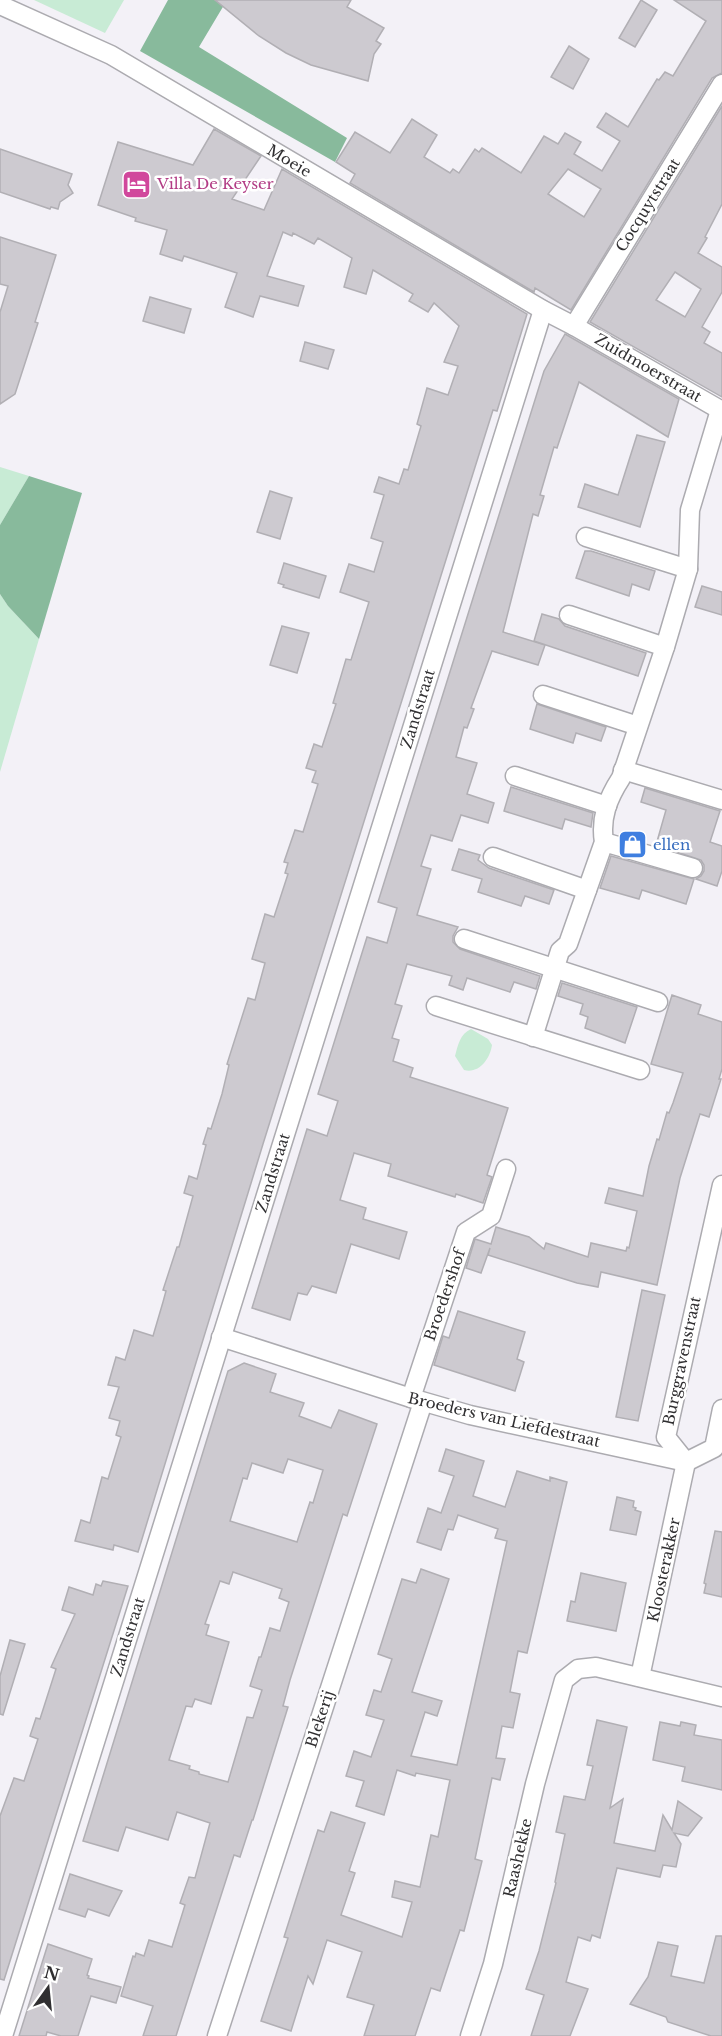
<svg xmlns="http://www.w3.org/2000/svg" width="722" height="2036" viewBox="0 0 722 2036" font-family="'Libre Baskerville',serif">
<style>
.green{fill:#c8ebd5}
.forest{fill:#88ba9c}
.building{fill:#cdcad0;stroke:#b1afb4;stroke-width:1.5;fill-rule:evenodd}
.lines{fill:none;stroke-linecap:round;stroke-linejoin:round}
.minor-casing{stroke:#acabb0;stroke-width:21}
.minor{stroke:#fff;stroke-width:18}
.labels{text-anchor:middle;stroke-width:5;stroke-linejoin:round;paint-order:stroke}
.street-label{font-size:15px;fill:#302f31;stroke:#fff}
.hotel-label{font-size:15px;fill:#b23c85;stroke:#fff;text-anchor:start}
.shop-label{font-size:15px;fill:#366cbe;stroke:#fff;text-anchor:start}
</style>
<rect width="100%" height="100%" fill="#f3f1f7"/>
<g class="green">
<path d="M34 0H124L105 33Z"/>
<path d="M0 467 29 476 0 525Z"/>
<path d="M0 594 8 606 39 639 0 772Z"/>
<path d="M471 1029 488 1039 492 1045C490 1059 479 1074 464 1070L455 1056C458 1045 460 1034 471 1029Z"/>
</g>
<g class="forest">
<path d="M168 0H227L199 47 347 138 335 162 140 51Z"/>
<path d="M29 476 82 493 39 639 8 606 0 594V525Z"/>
</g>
<g class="building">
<path d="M215 0H351L347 7 384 28 376 41 381 44 374 54 368 81 311 65 286 53 259 36Z"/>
<path d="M641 0 657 10 635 47 619 38Z"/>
<path d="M674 0H722V73L712 78 571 310 535 288 534 292 350 183 355 174 336 162 355 132 390 153 412 119 437 135 424 157 450 173 453 169 459 173 475 149 479 152 482 148 521 173 544 136 558 144 565 133 581 142 574 154 602 171 620 141 597 127 606 113 628 127 657 79 659 80 665 72 673 76 706 21ZM568 169 601 189 584 217 548 194Z"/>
<path d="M569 46 589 59 573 89 551 77Z"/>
<path d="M722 106V204L705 237 707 238 698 253 722 267V292L702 327 710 332 704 343 722 353V397L590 322ZM675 272 701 289 685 317 656 300Z"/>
<path d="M214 129 261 156 232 199 264 210 282 169 527 314 497 411 493 410 459 518 263 1144 138 1552 114 1545 113 1550 75 1541 81 1520 90 1523 102 1477 108 1479 121 1437 116 1435 120 1421 109 1418 119 1387 108 1385 116 1357 125 1360 134 1330 153 1336 163 1302 166 1291 163 1290 177 1247H179L193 1196 184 1193 189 1176 197 1179 206 1145 203 1144 208 1128 211 1129 222 1094 229 1065 227 1064 248 998 255 1000 265 963 252 959 265 914 274 917 288 874 285 873 288 863 284 862 295 830 303 832 318 784 312 782 316 771 306 768 314 744 322 747 336 704 333 703 346 659 351 660 369 602 340 592 349 564 374 572 383 542 371 538 384 495 374 492 379 477 399 484 404 469 408 470 421 426 417 424 427 388 448 395 458 366 444 362 459 326 434 303 428 312 409 301 413 294 373 270 366 294 344 287 352 258 318 238 314 244 293 233 292 236 283 232 267 276 304 286 298 306 260 296 253 317 225 307 237 273 184 256 182 261 160 254 167 230 135 221 136 218 98 205 118 142 193 165Z"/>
<path d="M0 149 72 174 68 185 73 193 60 202 58 209 51 207 50 209 0 192Z"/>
<path d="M0 237 56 255 35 322 38 323 15 394 0 404V312L8 286 0 284Z"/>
<path d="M150 297 191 309 184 333 143 321Z"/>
<path d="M565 334 679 399 668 437 579 382 557 448 554 447 540 495 544 496 538 516 533 514 503 632 545 645 538 665 492 651 471 708 474 709 467 728 464 727 456 757 477 763 467 794 494 803 488 823 461 815 452 841 431 835 421 866 431 869 417 915 458 927 453 936V942L460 949 540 976 536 989 514 982 510 992 467 978 463 990 449 985 452 976 407 964 395 1004 402 1006 392 1038 399 1040 393 1061 413 1068 410 1077 508 1108 487 1175 492 1177 483 1203 456 1194 455 1197 388 1176 391 1164 354 1153 340 1200 366 1208 363 1219 407 1232 399 1259 351 1244 336 1293 312 1286 307 1295 298 1293 290 1320 252 1308 307 1129 327 1136 338 1101 318 1094 367 937 387 943 397 908 378 902 544 371Z"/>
<path d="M305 342 334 350 328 369 300 361Z"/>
<path d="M637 435 665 442 640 527 578 507 585 484 618 495Z"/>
<path d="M270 491 292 498 280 539 257 532Z"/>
<path d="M585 551H591L655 571 649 590 632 584 629 596 576 578Z"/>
<path d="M284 563 326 576 319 598 283 587 284 585 278 583Z"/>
<path d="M702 586 722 592V615L695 607Z"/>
<path d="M542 614 559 619 565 626 646 653 638 676 534 641Z"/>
<path d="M282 626 309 633 297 673 270 665Z"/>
<path d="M537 704 606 727 601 741 576 733 573 743 530 729Z"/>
<path d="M511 787 593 813 591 827 565 819 562 829 504 811Z"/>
<path d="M645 788 720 811 710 842 722 846V871L717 886 696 879 701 876 704 871V865L701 860 656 845 666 810 641 802Z"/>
<path d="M459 849 480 855 478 860 489 868 554 890 549 904 525 896 521 906 478 892 482 879 452 870Z"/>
<path d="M611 856 694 879 686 904 642 890 639 899 600 888Z"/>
<path d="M562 983 637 1007 625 1043 585 1028 588 1017 580 1014 583 1004 558 996Z"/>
<path d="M672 995 701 1005 698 1014 722 1022V1069L719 1079H721L709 1117 700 1114 680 1178 657 1285 601 1272 598 1287 577 1283 488 1255 490 1248 481 1273 466 1268 475 1239 491 1244 496 1227 529 1237 544 1249 546 1243 588 1257 591 1243 626 1251 627 1247 629 1248 637 1211 605 1203 609 1188 643 1196 649 1166 657 1139 659 1140 667 1112 669 1113 673 1103 683 1073 651 1064Z"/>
<path d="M642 1290 665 1295 638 1421 616 1417Z"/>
<path d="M458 1311 525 1332 517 1359 524 1362 515 1391 434 1365 443 1336 449 1338Z"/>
<path d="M244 1363 276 1374 270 1392 304 1403 299 1416 331 1428 339 1410 377 1424 347 1516 343 1514 290 1680 283 1706 288 1707 253 1820H252L240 1857 234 1855 176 2036H143L153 2006 121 1996 133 1956 135 1957 136 1953 144 1956 149 1940 172 1947 185 1905 180 1903 189 1877 195 1878 210 1823 177 1812 168 1840 126 1827 118 1851 83 1841 228 1371ZM288 1459 323 1470 313 1503 310 1502 297 1542 230 1521 243 1478 247 1479 252 1463 283 1473ZM233 1572 282 1589 279 1598 289 1602 280 1631 270 1628 261 1657H259L250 1686 262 1690 253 1718 247 1717 228 1782 199 1774V1772L189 1769 190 1766 169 1760 186 1706 192 1707 195 1699 211 1704 229 1642 206 1635 209 1625 205 1624 220 1581 229 1584Z"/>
<path d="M446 1449 484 1461 473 1496 505 1507 517 1471 550 1481V1477L567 1482 527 1653 518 1651 510 1692 520 1694 513 1728 502 1726 496 1758 505 1759 500 1780 492 1778 475 1859 482 1861 476 1885 464 1931 460 1930 440 1991 431 1988 415 2036H364L374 2005 347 1997 362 1952 327 1940 313 1984 308 1976 291 2031 261 2021 288 1938 284 1937 318 1830 324 1832 331 1812 365 1823 349 1871 355 1873 341 1915 402 1937 412 1902 392 1897 395 1881 420 1887 431 1835 438 1837 450 1780 416 1773 415 1776 397 1770 384 1815 356 1806 364 1781 346 1776 354 1751 371 1757 384 1720 366 1715 374 1690 381 1692 392 1659 378 1654 402 1579 416 1583 421 1569 449 1579 412 1692 442 1701 437 1716 425 1712 411 1756 457 1765 507 1541 495 1538 498 1529 458 1515 453 1530 448 1529 441 1550 417 1542 428 1508 441 1513 454 1476 439 1471Z"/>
<path d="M617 1497 634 1501 633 1507 636 1508 635 1510 641 1512 636 1535 610 1530Z"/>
<path d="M715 1531 722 1532V1597L704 1593 706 1584 704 1583Z"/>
<path d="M581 1573 626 1583 616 1631 567 1621 571 1601 575 1602Z"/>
<path d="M103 1581 128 1586 4 1980 0 1979V1816L14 1778 24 1781 38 1739 30 1736 36 1718 40 1719 56 1669 51 1667 75 1614 62 1610 69 1587 93 1595 96 1584 101 1586Z"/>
<path d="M10 1640 25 1644 3 1715 0 1714V1676Z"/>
<path d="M597 1720 627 1727 610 1808 623 1799 614 1843 655 1851 663 1815 672 1830 678 1801 702 1818 688 1836 674 1833 681 1844 676 1867 663 1865 660 1877 617 1868 600 1938 592 1935 590 1941 578 1937 566 1982 588 1989 570 2036H531L544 1995 526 1989 539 1951 556 1883 555 1882 565 1834 556 1832 564 1796 585 1800 593 1766 587 1765Z"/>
<path d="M660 1722 680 1726 681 1722 696 1725 694 1735 722 1740V1790L682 1781 685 1767 653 1760Z"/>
<path d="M70 1874 122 1891 109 1916 88 1909 85 1917 59 1909Z"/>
<path d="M716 1936H722V2036H711L668 2022 666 2017 630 2004 648 1977 658 1942 678 1946 671 1976 704 1983Z"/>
<path d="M48 1944 92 1959 87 1975 89 1976 88 1978 121 1987 116 2003 91 1996 78 2036H61L47 2032 46 2036H19Z"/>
</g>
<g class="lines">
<defs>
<g id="minor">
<path d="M0 5 111 55 543 310 574 326 722 411"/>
<path d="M574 326 722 84"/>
<path d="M586 537 688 569 690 510 720 410"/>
<path d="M569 615 665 647"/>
<path d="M543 695 638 726"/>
<path d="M623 770 722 800"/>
<path d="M515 776 607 806"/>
<path d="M604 842 693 868"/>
<path d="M493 857 587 890"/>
<path d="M464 939 658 1002"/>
<path d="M436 1006 640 1070"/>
<path d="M533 1037 560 951 568 944 604 842C600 818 608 798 621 778L665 647 688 569"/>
<path d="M221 1337 411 1398 470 1415 686 1462"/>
<path d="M411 1398 466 1232 491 1216 506 1169"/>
<path d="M686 1462 666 1437 722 1185"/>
<path d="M686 1462 714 1448 722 1409"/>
<path d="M640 1677 686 1462"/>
<path d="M3 2036 543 310"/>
<path d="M217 2036 423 1402"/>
<path d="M470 2036 493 1964 535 1784 564 1680 578 1669 596 1667 722 1697"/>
</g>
</defs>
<use href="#minor" class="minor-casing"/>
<use href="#minor" class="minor"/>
</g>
<defs>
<symbol id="hotel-square" viewBox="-11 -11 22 22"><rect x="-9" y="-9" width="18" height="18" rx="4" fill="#d1479c" stroke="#fff"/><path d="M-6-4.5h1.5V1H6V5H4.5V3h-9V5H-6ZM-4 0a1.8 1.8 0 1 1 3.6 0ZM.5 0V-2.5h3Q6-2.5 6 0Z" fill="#fff"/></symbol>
<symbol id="shop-square" viewBox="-11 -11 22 22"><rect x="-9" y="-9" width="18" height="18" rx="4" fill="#3f7fe0" stroke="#fff"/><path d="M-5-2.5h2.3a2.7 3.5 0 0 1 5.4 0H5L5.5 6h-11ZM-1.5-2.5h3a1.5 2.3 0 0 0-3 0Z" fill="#fff"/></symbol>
</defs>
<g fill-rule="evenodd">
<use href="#hotel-square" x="120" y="168" width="33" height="33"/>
<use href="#shop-square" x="616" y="828" width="33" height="33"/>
</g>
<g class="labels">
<g class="street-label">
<text transform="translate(289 161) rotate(31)" y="5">Moeie</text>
<text transform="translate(648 205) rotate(-58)" y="5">Cocquytstraat</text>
<text transform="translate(648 368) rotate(30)" y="5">Zuidmoerstraat</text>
<text transform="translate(418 709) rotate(-73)" y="5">Zandstraat</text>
<text transform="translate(273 1173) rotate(-73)" y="5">Zandstraat</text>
<text transform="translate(445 1295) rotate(-71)" y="5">Broedershof</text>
<text transform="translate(682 1361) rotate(-78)" y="5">Burggravenstraat</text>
<text transform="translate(504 1420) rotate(13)" y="5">Broeders van Liefdestraat</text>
<text transform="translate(664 1570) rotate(-78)" y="5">Kloosterakker</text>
<text transform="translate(128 1637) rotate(-73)" y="5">Zandstraat</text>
<text transform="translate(320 1719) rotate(-72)" y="5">Blekerij</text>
<text transform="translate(518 1858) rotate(-77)" y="5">Raashekke</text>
</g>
<g class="hotel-label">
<text x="157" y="189">Villa De Keyser</text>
</g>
<g class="shop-label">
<text x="653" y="850">ellen</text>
</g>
</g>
<g transform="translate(48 1988) rotate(15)" stroke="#ffffff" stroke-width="4.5" paint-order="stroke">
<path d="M0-4.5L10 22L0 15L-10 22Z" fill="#302f31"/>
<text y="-9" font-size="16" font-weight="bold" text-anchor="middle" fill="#302f31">N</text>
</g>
</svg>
